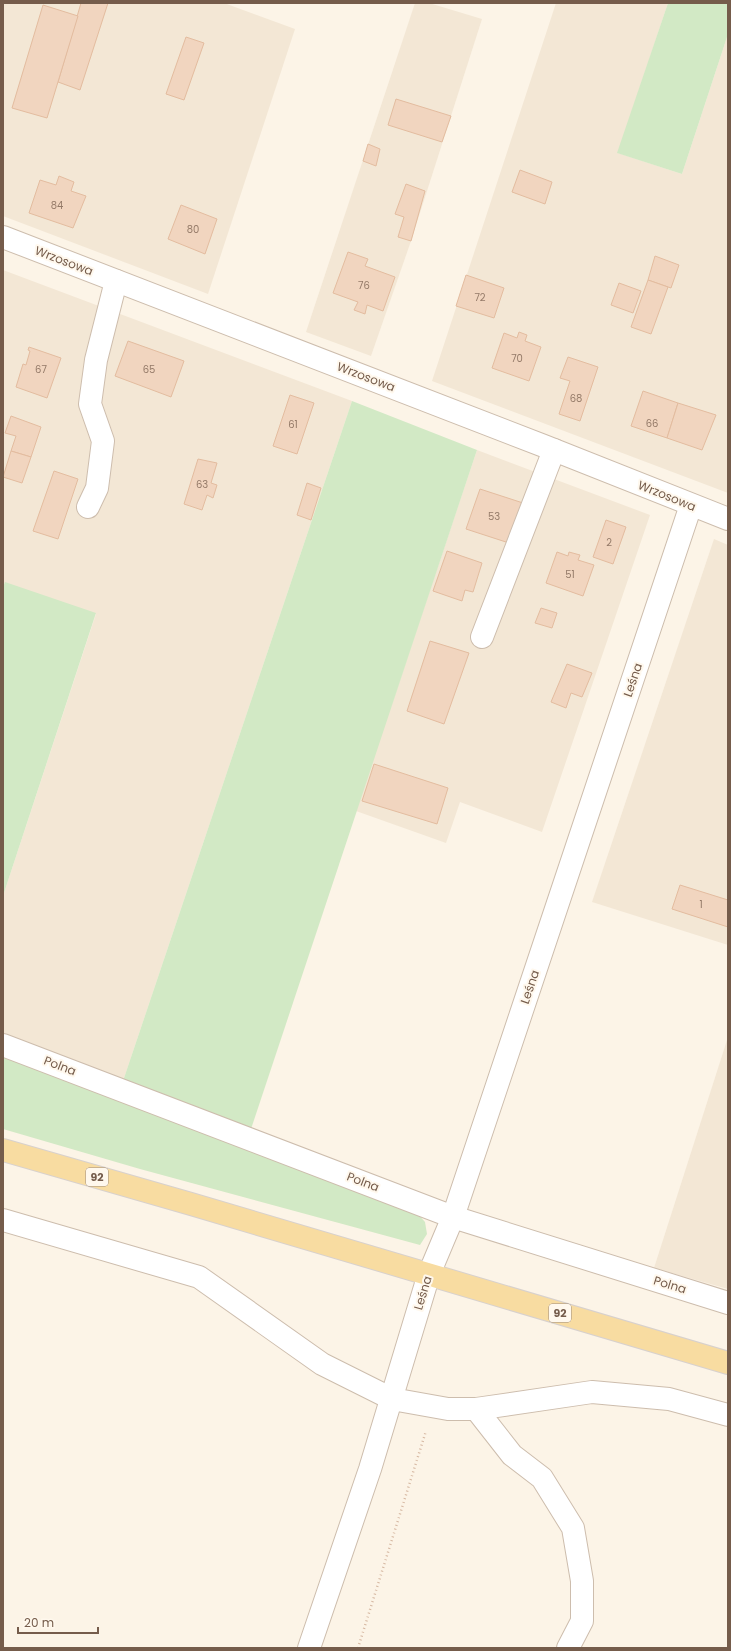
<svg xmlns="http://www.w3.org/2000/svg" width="731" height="1651" viewBox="0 0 731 1651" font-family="Poppins,sans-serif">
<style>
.residential{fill:#f3e7d5}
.green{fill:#d2e9c5}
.building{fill:#f1d5bf;stroke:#e3bc9f}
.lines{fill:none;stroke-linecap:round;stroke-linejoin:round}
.minor-casing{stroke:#cdbdad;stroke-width:24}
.major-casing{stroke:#d8d1cd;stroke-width:24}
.path{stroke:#d6b8a2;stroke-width:2.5;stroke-dasharray:1 3;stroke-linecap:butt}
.minor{stroke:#fff;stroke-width:22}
.major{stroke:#f8dca1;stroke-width:22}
.labels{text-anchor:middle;stroke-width:4;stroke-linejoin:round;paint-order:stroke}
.number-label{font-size:10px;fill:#947a68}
.shield{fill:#fff8ed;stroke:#9e8b7c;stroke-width:1}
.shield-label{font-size:11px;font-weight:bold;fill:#755c4b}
.street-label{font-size:12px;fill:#755c4b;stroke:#fff8ed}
</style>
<rect width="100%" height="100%" fill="#fcf4e7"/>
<g class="residential">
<path d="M3 3H224L295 29 208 294 3 216Z"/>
<path d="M415 3H429L482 19 411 241 371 356 306 332Z"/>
<path d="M556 3H668L618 153 682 174 728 34V493L432 381Z"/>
<path d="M3 270 352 401 123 1081 3 1035V896L96 614 5 583 3 587Z"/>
<path d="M477 450 650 515 542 832 460 802 446 843 356 811Z"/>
<path d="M714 539 728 545V945L592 902Z"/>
<path d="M728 1037V1289L654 1268Z"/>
</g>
<g class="green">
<path d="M668 3H728V34L682 174 617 153Z"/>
<path d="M352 401 477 450 251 1129 123 1081Z"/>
<path d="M5 582 96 613 3 896V587Z"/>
<path d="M3 1056 418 1214 425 1222 427 1234 420 1245 140 1169 3 1129Z"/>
</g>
<g class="building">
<path d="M81 3H108L80 90 58 82Z"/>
<path d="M43 5 78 16 47 118 12 108Z"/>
<path d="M186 37 204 43 184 100 166 94Z"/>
<path d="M396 99 451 116 442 142 388 125Z"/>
<path d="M368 144 380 149 376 166 363 161Z"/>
<path d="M520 170 552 182 545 204 512 192Z"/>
<path d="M59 176 74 182 71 191 86 196 73 228 29 213 40 180 56 185Z"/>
<path d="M406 184 425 191 411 241 398 237 404 217 395 214Z"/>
<path d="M181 205 217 219 205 254 168 239Z"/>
<path d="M348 252 368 259 365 266 395 277 383 311 367 305 365 314 354 310 358 302 333 293Z"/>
<path d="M655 256 679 265 671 288 648 280Z"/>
<path d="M466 275 504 288 494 318 456 306Z"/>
<path d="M648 280 668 287 651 334 631 327Z"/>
<path d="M619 283 641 291 633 313 611 305Z"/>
<path d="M519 332 527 335 525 341 541 347 529 381 492 368 504 333 517 338Z"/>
<path d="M128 341 184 361 171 397 115 376Z"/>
<path d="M29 347 61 358 47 398 16 387 23 364 26 365 30 351 28 350Z"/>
<path d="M568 357 598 367 580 421 559 414 570 381 560 378Z"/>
<path d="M643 391 678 403 667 438 631 426Z"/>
<path d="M290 395 314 403 297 454 273 446Z"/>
<path d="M678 403 716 415 702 450 667 438Z"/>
<path d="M11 416 41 427 31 457 11 451 16 436 5 433Z"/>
<path d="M11 451 31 457 22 483 3 477Z"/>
<path d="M198 459 217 463 211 483 217 485 213 498 207 495 202 510 184 504Z"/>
<path d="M54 471 78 479 58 539 33 531Z"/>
<path d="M307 483 321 488 311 520 297 515Z"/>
<path d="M480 489 523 503 509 543 466 529Z"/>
<path d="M606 520 626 527 613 564 593 557Z"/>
<path d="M447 551 482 563 473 592 465 590 462 601 433 591Z"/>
<path d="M557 552 568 556 569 552 580 555 578 560 594 565 583 596 546 583Z"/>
<path d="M541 608 557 613 552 628 535 623Z"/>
<path d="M430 641 469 653 444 724 407 711Z"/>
<path d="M567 664 592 673 582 697 571 693 566 708 551 702Z"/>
<path d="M374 764 448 788 437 824 362 801Z"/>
<path d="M680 885 728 900V927L672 909Z"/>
</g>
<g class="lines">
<defs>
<g id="minor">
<path d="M3 237 544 446 728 519"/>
<path d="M88 507 97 488 103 441 90 404 96 360 116 281"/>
<path d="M482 637 554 450"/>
<path d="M3 1045 453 1217 728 1303"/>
<path d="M3 1220 199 1277 322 1364 392 1399 448 1409H476L592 1392 669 1399 728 1415"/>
<path d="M476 1409 512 1455 542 1478 573 1528 582 1581V1621L568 1648"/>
<path d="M309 1648 370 1469 429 1274 453 1217 691 505"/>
</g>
<path id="major" d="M3 1150 191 1204 728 1363"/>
</defs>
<use href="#minor" class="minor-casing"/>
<use href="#major" class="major-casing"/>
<path class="path" d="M358 1648 426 1431"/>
<use href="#minor" class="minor"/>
<use href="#major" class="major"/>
</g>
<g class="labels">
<g class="number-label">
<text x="57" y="209">84</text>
<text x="193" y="233">80</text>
<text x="364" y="289">76</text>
<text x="480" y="301">72</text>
<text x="517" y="362">70</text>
<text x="41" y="373">67</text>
<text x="149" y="373">65</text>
<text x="576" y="402">68</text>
<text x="652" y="427">66</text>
<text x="293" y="428">61</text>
<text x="202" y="488">63</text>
<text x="494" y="520">53</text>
<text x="609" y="546">2</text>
<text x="570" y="578">51</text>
<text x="701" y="908">1</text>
</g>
<g class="shield">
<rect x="86" y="1168" width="22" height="18" rx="3"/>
<rect x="549" y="1304" width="22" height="18" rx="3"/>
</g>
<g class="shield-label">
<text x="97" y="1181">92</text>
<text x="560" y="1317">92</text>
</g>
<g class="street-label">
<text transform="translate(64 261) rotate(21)" y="4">Wrzosowa</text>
<text transform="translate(366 377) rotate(21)" y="4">Wrzosowa</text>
<text transform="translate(667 496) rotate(22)" y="4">Wrzosowa</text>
<text transform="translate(633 680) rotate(-71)" y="4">Leśna</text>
<text transform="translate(530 987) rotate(-71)" y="4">Leśna</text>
<text transform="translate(60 1066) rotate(21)" y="4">Polna</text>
<text transform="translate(363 1182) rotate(21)" y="4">Polna</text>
<text transform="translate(670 1285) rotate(17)" y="4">Polna</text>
<text transform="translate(423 1293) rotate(-73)" y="4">Leśna</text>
</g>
</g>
<rect width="731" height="1651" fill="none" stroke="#755c4b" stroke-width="8"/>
<path d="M18 1627v6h80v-6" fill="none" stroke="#755c4b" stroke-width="2"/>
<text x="24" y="1627" font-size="12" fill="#755c4b" stroke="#fff8ed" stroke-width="3" paint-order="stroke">20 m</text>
</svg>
